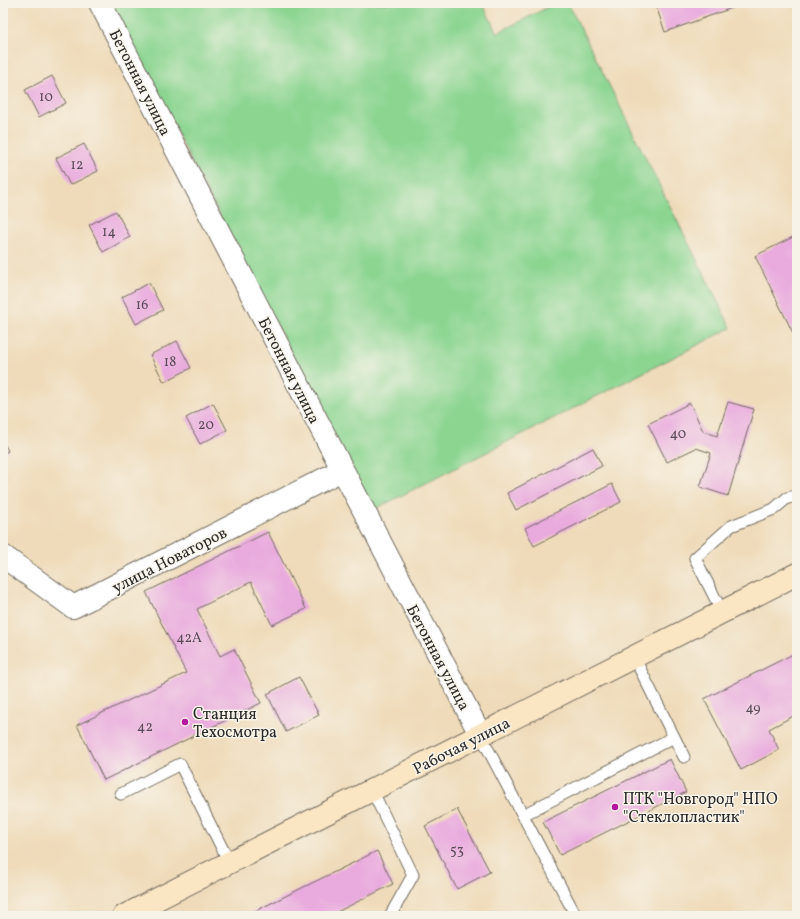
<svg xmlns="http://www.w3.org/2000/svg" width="800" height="919" viewBox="0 0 800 919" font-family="Vollkorn,serif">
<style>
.green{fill:#8bd591;stroke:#5b805e}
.building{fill:#e9aade}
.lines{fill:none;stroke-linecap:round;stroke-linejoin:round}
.lane-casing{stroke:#70695d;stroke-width:13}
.street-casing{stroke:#70695d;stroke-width:24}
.secondary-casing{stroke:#70695d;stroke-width:24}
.lane{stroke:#fff;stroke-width:11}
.street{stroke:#fff;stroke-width:22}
.secondary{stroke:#fbe6c4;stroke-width:22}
.poi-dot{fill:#b5179e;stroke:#f7f3e8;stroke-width:1.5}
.labels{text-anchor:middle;stroke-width:3;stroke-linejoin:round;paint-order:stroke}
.number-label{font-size:14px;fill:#5a4b58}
.street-label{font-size:16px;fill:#2b2b2b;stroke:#f7f3e8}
.poi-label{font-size:16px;fill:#2b2b2b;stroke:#f7f3e8;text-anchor:start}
</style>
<rect width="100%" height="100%" fill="#f7f3e8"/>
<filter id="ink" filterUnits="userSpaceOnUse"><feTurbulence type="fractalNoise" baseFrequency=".025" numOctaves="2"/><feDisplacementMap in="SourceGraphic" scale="8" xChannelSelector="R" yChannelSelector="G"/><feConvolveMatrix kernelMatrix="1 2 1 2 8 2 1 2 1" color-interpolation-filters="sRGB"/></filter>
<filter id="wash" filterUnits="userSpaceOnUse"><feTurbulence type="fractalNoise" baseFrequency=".012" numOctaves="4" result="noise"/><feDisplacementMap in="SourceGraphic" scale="16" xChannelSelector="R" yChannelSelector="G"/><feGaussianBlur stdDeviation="0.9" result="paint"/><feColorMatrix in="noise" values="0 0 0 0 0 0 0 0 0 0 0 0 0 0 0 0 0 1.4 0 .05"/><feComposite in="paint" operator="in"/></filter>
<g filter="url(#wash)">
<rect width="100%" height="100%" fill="#efdbba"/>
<path class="green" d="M122 3H482L497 33 556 3H568L731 328 373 510 112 8Z"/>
<g id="blocks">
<g class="building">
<path d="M655 3H746L665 32Z"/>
<path d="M52 76 66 103 39 117 25 90Z"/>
<path d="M84 144 98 171 70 185 56 158Z"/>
<path d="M116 211 130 237 103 252 89 225Z"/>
<path d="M797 235V341L755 256Z"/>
<path d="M149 283 163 310 136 324 122 297Z"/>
<path d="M177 341 191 368 164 382 150 355Z"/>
<path d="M728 402 754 409 728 496 700 487 711 453 696 448 667 462 648 424 690 403 703 431 717 436Z"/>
<path d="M213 403 227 430 200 444 186 418Z"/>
<path d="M3 441 8 451 3 454Z"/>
<path d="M593 448 602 466 516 510 507 493Z"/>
<path d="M612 484 621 502 534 546 525 528Z"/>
<path d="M268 532 306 609 272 625 251 582 197 609 220 656 234 649 261 703 104 780 77 725 186 673 146 592Z"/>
<path d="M797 652V714L769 729 779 750 741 770 704 699Z"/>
<path d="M299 677 319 715 286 732 267 694Z"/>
<path d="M670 759 686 792 560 855 543 822Z"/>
<path d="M457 809 490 872 457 889 425 826Z"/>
<path d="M377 851 393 884 329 916H245Z"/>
</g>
</g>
</g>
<g filter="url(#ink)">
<use href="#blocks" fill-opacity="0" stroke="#70695d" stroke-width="1"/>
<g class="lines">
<defs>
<g id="lane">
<path d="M722 612 695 558 731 526 774 509 787 498 797 496"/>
<path d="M634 657 684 757"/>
<path d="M481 736 576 916"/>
<path d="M372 790 413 875 390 916"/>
<path d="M121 794 180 764 229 862"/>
<path d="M523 815 674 737"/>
</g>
<g id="street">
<path d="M100 3 481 736"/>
<path d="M3 556 73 607 342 470"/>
</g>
<path id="secondary" d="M124 916 797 574"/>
</defs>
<use href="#lane" class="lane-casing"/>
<use href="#street" class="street-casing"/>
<use href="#secondary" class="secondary-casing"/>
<use href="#lane" class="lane"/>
<use href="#street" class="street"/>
<use href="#secondary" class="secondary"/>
</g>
</g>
<g class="poi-dot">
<circle cx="185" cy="722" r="4"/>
<circle cx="615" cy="807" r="4"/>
</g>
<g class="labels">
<g class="number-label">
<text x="46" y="101">10</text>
<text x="77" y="169">12</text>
<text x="109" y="236">14</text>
<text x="142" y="309">16</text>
<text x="170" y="366">18</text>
<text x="206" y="429">20</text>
<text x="678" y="438">40</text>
<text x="189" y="642">42А</text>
<text x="753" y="712">49</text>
<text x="145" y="731">42</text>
<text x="457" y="854">53</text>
</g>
<g class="street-label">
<text transform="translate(141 82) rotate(63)" y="6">Бетонная улица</text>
<text transform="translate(290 370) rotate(63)" y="6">Бетонная улица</text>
<text transform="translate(169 559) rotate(-27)" y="6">улица Новаторов</text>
<text transform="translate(439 657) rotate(62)" y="6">Бетонная улица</text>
<text transform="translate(461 745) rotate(-27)" y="6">Рабочая улица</text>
</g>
<g class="poi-label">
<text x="193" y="719">Станция<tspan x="193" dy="18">Техосмотра</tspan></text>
<text x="623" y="804">ПТК "Новгород" НПО<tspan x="623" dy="18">"Стеклопластик"</tspan></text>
</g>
</g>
<rect width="800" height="919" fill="none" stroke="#f7f3e8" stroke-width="16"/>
</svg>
